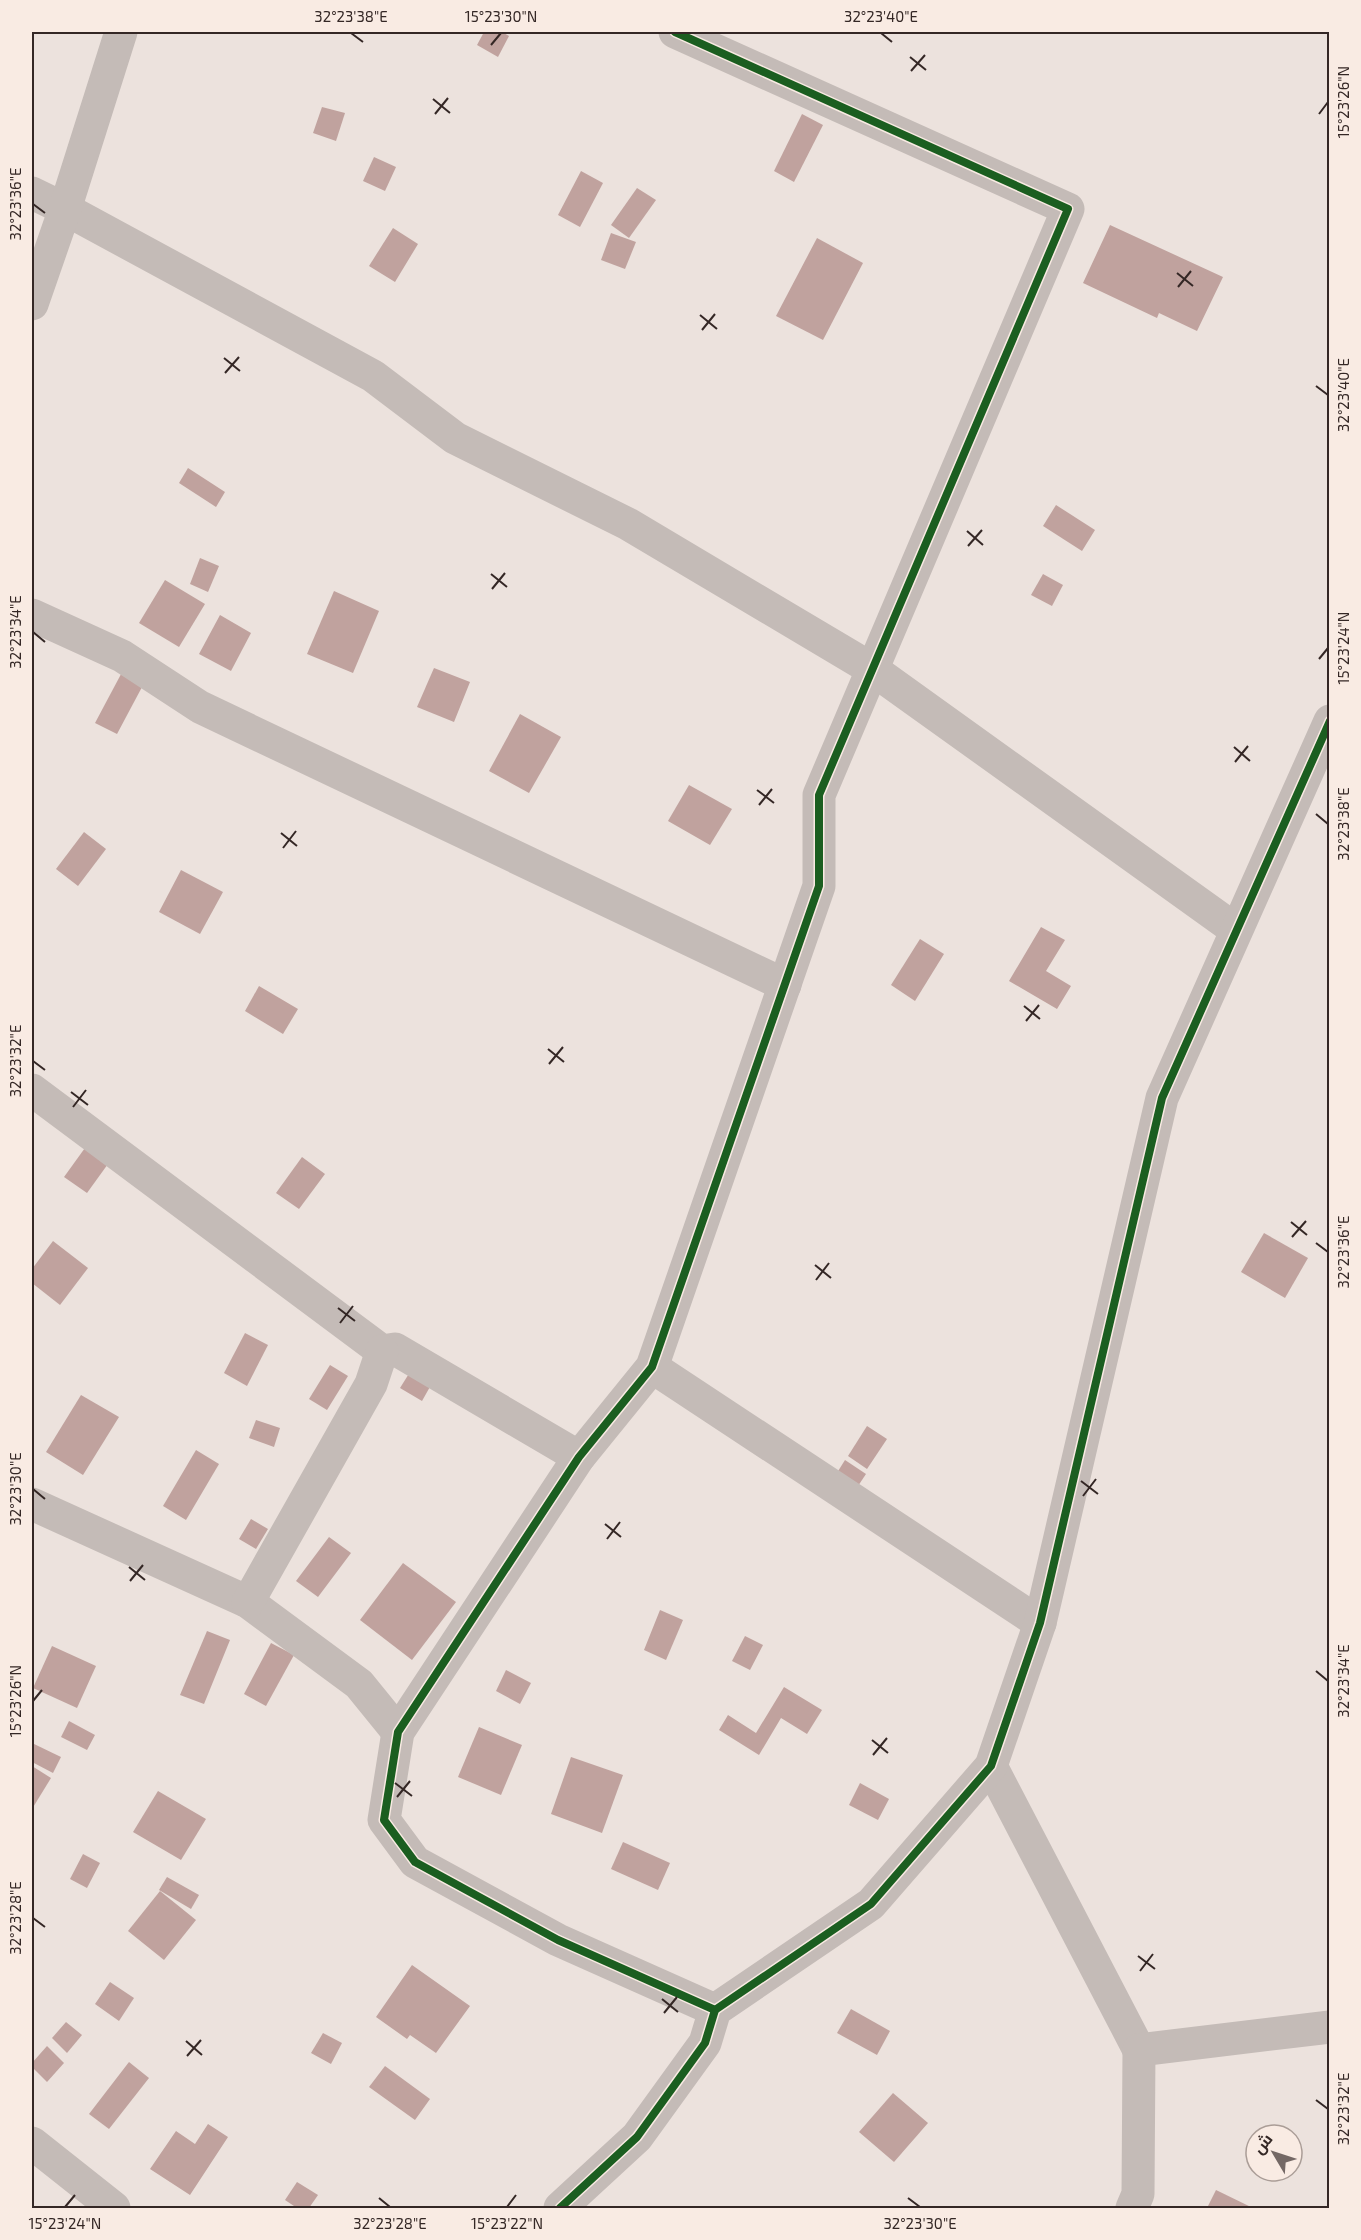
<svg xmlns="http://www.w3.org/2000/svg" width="1361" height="2240" viewBox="0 0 1361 2240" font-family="'Exo 2',Cairo,sans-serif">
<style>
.building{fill:#c0a29e}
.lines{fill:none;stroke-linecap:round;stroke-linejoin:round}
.minor{stroke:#c4bbb7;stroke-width:33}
.cycleway-casing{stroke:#f9ebe3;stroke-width:11}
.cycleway{stroke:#1b5e20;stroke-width:8}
.ticks{fill:none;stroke:#342725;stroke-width:2}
.neatline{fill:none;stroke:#342725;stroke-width:2}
.ticks-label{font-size:15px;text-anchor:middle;fill:#342725}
</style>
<rect width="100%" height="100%" fill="#ece2dd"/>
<g class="building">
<path d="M484 32H502L509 36 498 57 477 45Z"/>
<path d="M322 107 345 113 336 141 313 133Z"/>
<path d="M802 114 823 125 794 182 774 171Z"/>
<path d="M374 157 396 167 385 191 363 181Z"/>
<path d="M581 171 603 183 580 227 558 215Z"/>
<path d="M637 188 656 200 629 238 611 225Z"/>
<path d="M1110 225 1223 277 1197 331 1159 313 1157 318 1083 283Z"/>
<path d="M393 228 418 244 395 282 369 266Z"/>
<path d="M611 233 636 242 625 269 601 260Z"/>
<path d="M817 238 863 263 823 340 776 316Z"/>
<path d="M188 468 225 492 216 507 179 483Z"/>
<path d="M1056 505 1095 530 1082 551 1043 526Z"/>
<path d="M200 558 219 566 208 592 190 584Z"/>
<path d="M1043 574 1063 585 1052 606 1031 595Z"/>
<path d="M165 580 205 604 179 647 139 623Z"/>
<path d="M334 591 379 611 353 673 307 654Z"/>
<path d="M220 615 251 633 231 671 199 654Z"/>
<path d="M128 661 150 672 117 734 95 723Z"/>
<path d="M434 668 470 682 454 722 417 707Z"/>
<path d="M520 714 561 737 529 793 489 771Z"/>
<path d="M689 785 732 809 710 845 668 821Z"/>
<path d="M84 832 106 849 78 886 56 869Z"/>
<path d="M181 870 223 892 200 934 159 912Z"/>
<path d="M1041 927 1065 940 1046 971 1071 986 1057 1009 1009 981Z"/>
<path d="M920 939 944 954 915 1001 891 985Z"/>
<path d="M259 986 298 1009 283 1034 245 1011Z"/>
<path d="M90 1141 113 1157 87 1193 64 1177Z"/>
<path d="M302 1157 325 1174 299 1209 276 1193Z"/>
<path d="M1264 1233 1308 1258 1285 1298 1241 1272Z"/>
<path d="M53 1241 88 1268 60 1305 32 1283V1269Z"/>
<path d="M245 1333 268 1345 247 1386 224 1373Z"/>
<path d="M330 1365 348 1376 327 1410 309 1399Z"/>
<path d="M410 1372 431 1385 422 1401 400 1388Z"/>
<path d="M81 1395 119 1417 83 1475 46 1452Z"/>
<path d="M256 1420 280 1428 274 1447 249 1438Z"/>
<path d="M867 1426 887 1439 867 1469 848 1456Z"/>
<path d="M196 1450 219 1464 186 1520 163 1506Z"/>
<path d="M845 1460 866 1474 856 1489 835 1476Z"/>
<path d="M251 1519 268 1529 256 1549 239 1539Z"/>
<path d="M329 1537 351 1553 318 1597 296 1581Z"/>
<path d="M403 1563 456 1602 412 1660 360 1620Z"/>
<path d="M660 1610 683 1620 666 1660 644 1650Z"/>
<path d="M207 1631 230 1640 204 1704 180 1695Z"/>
<path d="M745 1636 763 1645 750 1670 732 1661Z"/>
<path d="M271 1643 294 1655 266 1706 244 1694Z"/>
<path d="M52 1646 96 1666 77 1708 33 1688Z"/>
<path d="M506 1670 531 1683 520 1704 496 1691Z"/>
<path d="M784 1687 822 1710 807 1734 781 1718 759 1755 719 1730 728 1715 756 1733Z"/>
<path d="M69 1721 95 1735 87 1750 61 1737Z"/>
<path d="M479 1727 522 1745 501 1795 458 1777Z"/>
<path d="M32 1743 61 1757 53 1773 32 1762Z"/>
<path d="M571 1757 623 1775 602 1833 551 1814Z"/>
<path d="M32 1766 51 1778 32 1809Z"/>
<path d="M860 1783 889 1799 878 1820 849 1805Z"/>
<path d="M158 1791 206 1819 181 1860 133 1832Z"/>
<path d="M623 1842 670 1863 658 1890 611 1869Z"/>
<path d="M83 1854 100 1863 87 1888 70 1879Z"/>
<path d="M167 1877 199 1895 191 1909 159 1890Z"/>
<path d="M160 1891 196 1920 164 1960 128 1931Z"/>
<path d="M412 1965 470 2006 436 2053 410 2035 407 2039 376 2017Z"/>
<path d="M110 1982 134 1998 119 2021 95 2004Z"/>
<path d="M851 2009 890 2031 877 2055 837 2033Z"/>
<path d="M66 2022 82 2035 67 2053 52 2038Z"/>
<path d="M323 2033 342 2043 331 2064 311 2053Z"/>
<path d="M47 2046 64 2063 47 2082 32 2067V2063Z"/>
<path d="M129 2062 149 2078 109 2129 89 2114Z"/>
<path d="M385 2066 430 2099 415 2120 369 2087Z"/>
<path d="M893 2093 928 2123 894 2162 859 2132Z"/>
<path d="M208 2124 228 2137 190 2195 150 2169 176 2131 195 2144Z"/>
<path d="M297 2182 318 2195 309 2208H297L285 2200Z"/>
<path d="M1216 2190 1253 2208H1207Z"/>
</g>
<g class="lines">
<g class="minor">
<path d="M675 32 1068 209 819 795V886L652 1367 579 1457 398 1732 384 1820 415 1862 558 1940 715 2010"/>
<path d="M32 193 65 209 373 376 455 438 628 524 872 669 1236 930"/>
<path d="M32 304 65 209 121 32"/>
<path d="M32 615 122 656 200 707 785 985"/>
<path d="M32 1090 382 1351 395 1349 579 1457"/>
<path d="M652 1367 1040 1623"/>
<path d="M32 1504 248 1602 359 1684 398 1732"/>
<path d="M248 1602 371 1384 382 1351"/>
<path d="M991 1766 1139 2050"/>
<path d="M32 2143 114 2208"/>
<path d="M560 2208 637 2137 705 2043 715 2010 871 1904 991 1766 1040 1623 1162 1098 1330 721"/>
<path d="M1132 2208 1138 2194 1139 2050 1330 2027"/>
</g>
<defs>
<g id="cycleway">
<path d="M675 32 1068 209 819 795V886L652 1367 579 1457 398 1732 384 1820 415 1862 558 1940 715 2010"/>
<path d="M560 2208 637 2137 705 2043 715 2010 871 1904 991 1766 1040 1623 1162 1098 1330 721"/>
</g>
</defs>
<use href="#cycleway" class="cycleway-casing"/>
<use href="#cycleway" class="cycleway"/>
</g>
<path class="ticks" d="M351 33 363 42M881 33 892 42M491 45 501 33M910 57 926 70M911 71 925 55M433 99 450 113M435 114 448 98M1319 114 1328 102M33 204 45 213M1177 273 1193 286M1178 287 1191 271M700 315 717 329M702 330 715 314M224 358 240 371M225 373 239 357M1316 386 1328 395M967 531 983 545M968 546 982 530M491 574 507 587M492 589 505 573M33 632 45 642M1319 659 1328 648M1234 747 1250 761M1235 762 1248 746M757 790 774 803M759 805 772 789M1316 814 1328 824M281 833 297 846M283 848 296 831M1024 1006 1040 1019M1026 1021 1039 1005M548 1049 564 1062M33 1061 45 1070M549 1064 563 1047M71 1092 88 1105M73 1107 86 1090M1291 1222 1307 1235M1292 1237 1306 1221M1316 1243 1328 1252M815 1265 831 1278M816 1280 829 1263M338 1308 355 1321M340 1323 353 1306M1081 1481 1098 1494M33 1489 45 1499M1083 1496 1096 1479M605 1524 621 1537M607 1539 620 1522M129 1567 145 1580M130 1581 143 1565M1316 1671 1328 1681M33 1701 42 1690M872 1740 888 1753M873 1755 887 1738M395 1783 412 1796M397 1797 410 1781M33 1918 45 1927M1138 1956 1155 1969M1140 1971 1153 1954M662 1999 678 2012M664 2013 677 1997M186 2041 202 2055M187 2056 201 2040M1316 2100 1328 2109M379 2198 390 2207M908 2198 920 2207M65 2207 75 2195M507 2207 516 2195"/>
<rect width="1361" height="2240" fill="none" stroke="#f9ebe3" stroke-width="66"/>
<g transform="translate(1274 2153) rotate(309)"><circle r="28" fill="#f9ebe3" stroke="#aa9d97" stroke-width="1.5"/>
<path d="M0-4.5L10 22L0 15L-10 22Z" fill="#746865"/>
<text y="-9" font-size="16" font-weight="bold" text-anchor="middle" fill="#342725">ش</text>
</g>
<rect x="33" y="33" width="1295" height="2174" class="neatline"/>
<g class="ticks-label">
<text x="351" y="22">32°23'38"E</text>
<text x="501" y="22">15°23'30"N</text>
<text x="881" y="22">32°23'40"E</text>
<text transform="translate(1344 102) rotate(-90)" y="5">15°23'26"N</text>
<text transform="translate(16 204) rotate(-90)" y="5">32°23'36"E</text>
<text transform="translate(1344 395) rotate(-90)" y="5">32°23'40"E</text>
<text transform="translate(16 632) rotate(-90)" y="5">32°23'34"E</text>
<text transform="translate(1344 648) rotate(-90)" y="5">15°23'24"N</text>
<text transform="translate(1344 824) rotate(-90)" y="5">32°23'38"E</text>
<text transform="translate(16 1061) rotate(-90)" y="5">32°23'32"E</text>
<text transform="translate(1344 1252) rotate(-90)" y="5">32°23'36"E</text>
<text transform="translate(16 1489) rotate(-90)" y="5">32°23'30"E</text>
<text transform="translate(1344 1681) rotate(-90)" y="5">32°23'34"E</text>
<text transform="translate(16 1701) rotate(-90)" y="5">15°23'26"N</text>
<text transform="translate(16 1918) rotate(-90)" y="5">32°23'28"E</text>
<text transform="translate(1344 2109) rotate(-90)" y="5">32°23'32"E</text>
<text x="65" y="2229">15°23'24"N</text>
<text x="390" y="2229">32°23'28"E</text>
<text x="507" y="2229">15°23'22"N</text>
<text x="920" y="2229">32°23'30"E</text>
</g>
</svg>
